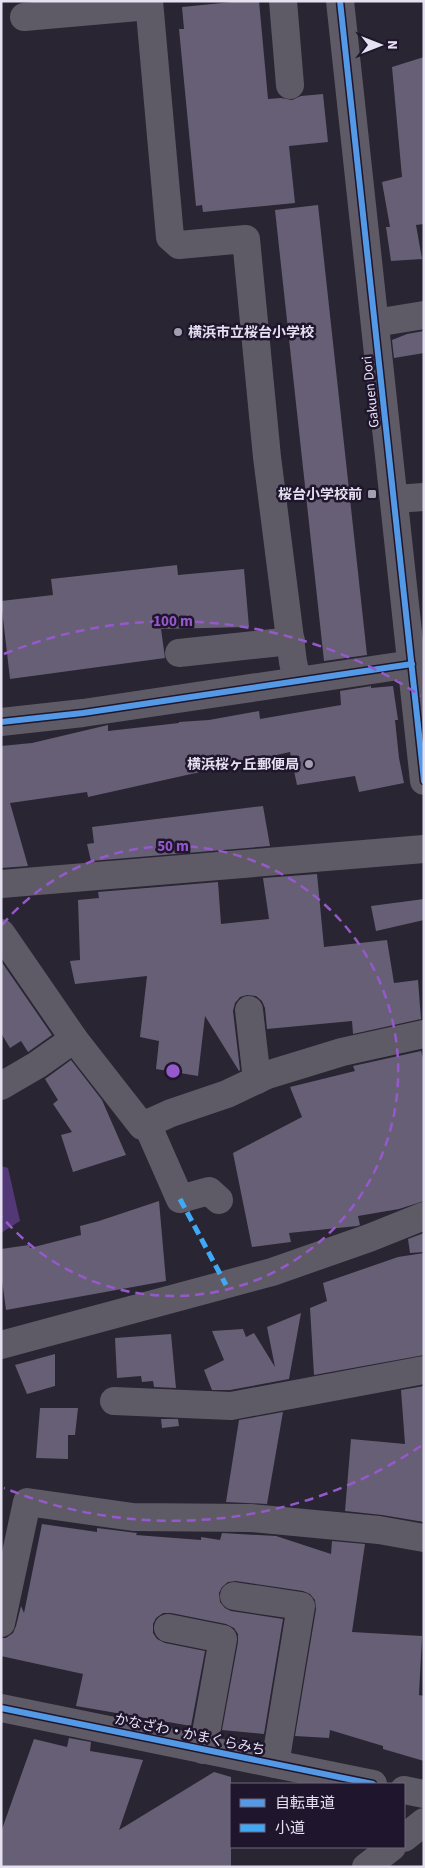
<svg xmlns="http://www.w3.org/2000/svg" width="425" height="1868" viewBox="0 0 425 1868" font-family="'Source Sans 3','Noto Sans JP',sans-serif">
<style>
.green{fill:#533877}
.building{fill:#675f75}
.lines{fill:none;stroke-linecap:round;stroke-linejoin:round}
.minor{stroke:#5f5b66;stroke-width:28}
.quiet{stroke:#3fa9f5;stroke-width:5;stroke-dasharray:10 5;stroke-linecap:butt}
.cycleway-casing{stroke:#1f162d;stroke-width:9}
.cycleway{stroke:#5399e6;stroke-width:6}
.ring{fill:none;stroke:#9659cc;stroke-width:2.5;stroke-dasharray:9 6}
.poi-dot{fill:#a49fae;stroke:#1f162d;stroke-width:2}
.labels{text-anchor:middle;stroke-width:5;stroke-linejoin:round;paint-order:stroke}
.poi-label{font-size:14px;font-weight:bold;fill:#e6e1f1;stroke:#1f162d;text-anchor:end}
.street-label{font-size:14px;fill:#e6e1f1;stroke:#1f162d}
.centre{fill:#9659cc;stroke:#1f162d;stroke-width:2.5}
.ring-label{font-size:15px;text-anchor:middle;font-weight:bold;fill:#9659cc;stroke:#1f162d;stroke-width:5;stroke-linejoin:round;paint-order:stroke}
</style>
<rect width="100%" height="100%" fill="#292532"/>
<path class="green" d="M1 1166 8 1168 20 1221 1 1233Z"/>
<g class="building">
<path d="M242 1H259L268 99 281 98 292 100 301 96 323 94 328 142 289 146 295 203 203 212 202 205 196 206 179 29H184L182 7Z"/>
<path d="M424 57V224L416 225 422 259 391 261 386 227H390L382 182 402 177 392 67Z"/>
<path d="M318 205 367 655 324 661 275 210Z"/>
<path d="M424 331V353L394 358 392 340 407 334Z"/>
<path d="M177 565 178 575 244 569 249 627 161 629 165 658 10 679 1 601 53 595 51 579Z"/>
<path d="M371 686V688L393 686 398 720H395L399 758 404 783 359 792 355 776 297 785 290 752 88 797 87 792 10 803 28 866 1 868V746L32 743 108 725V731L179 723V722L209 720 259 711 260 719 341 705 340 691Z"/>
<path d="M263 806 270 846 91 861 87 844 94 843 92 827Z"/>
<path d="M317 874 324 947 387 940 394 983 418 980 421 1019 353 1034 352 1021 267 1029 265 1008 262 1001 256 996 247 995 240 997 235 1003 233 1011 240 1070 239 1071 205 1016 198 1076 156 1069 159 1041 140 1037 147 976 75 984 70 961 80 960 78 900 99 898 98 892 218 882 221 924 269 919 263 878Z"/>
<path d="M424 899V920L376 931 371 906Z"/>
<path d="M1 961 52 1035 28 1052 21 1041 10 1048 1 1033Z"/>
<path d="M421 1051 424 1061V1201L399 1209 358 1216 360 1225 357 1226 289 1233 291 1242 252 1247 233 1153 302 1117 290 1087 355 1071 353 1066Z"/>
<path d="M71 1060 102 1100 126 1155 73 1172 61 1135 72 1132 53 1104 58 1100 45 1079Z"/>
<path d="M159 1201 166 1281 6 1310 1 1273V1249L29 1245 30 1248 81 1235 80 1226 99 1221Z"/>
<path d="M424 1233V1252L410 1253 408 1239Z"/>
<path d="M424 1253V1355L314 1375 310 1308 327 1301 323 1283 398 1257Z"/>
<path d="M301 1313 289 1379 230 1390H212L204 1370 224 1360 212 1331 243 1329 246 1337 254 1333 275 1367 267 1327Z"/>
<path d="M171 1334 176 1388 154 1387 153 1381 142 1382 141 1376 117 1378 115 1338Z"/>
<path d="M55 1354V1386L27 1394 15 1365Z"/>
<path d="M424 1386V1522L382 1515 345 1511 351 1439 405 1444 401 1390Z"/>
<path d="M40 1408H78L75 1435H68V1459L36 1458Z"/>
<path d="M283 1412 267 1504 226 1502 239 1420Z"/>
<path d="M161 1419H178L179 1426 162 1428Z"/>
<path d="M42 1524 97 1532V1528L137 1533 136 1535 201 1540V1537L220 1540 222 1533 276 1536 331 1554 332 1541 365 1544 352 1632 422 1636 419 1695 424 1696V1761L383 1749V1746L330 1730 329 1738 295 1736 316 1609 315 1600 310 1594 303 1591 236 1581 228 1582 222 1587 219 1593 220 1602 225 1608 231 1611 283 1619 264 1734 222 1730 238 1642V1634L234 1628 226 1624 171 1613H163L156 1618 153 1624V1633L157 1639 165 1643 205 1651 191 1726 76 1706 83 1674 1 1656V1638H6L13 1633 16 1626 21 1606 24 1613Z"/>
<path d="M69 1738 91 1742 90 1751 143 1760 119 1830 214 1772 231 1777V1867H1V1832L34 1739 67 1747Z"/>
</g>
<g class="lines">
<g class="minor">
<path d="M149 1 170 237 179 245 246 239 267 457 293 662 297 680"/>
<path d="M283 1 290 85"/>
<path d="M340 1 424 781"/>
<path d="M24 17 149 6"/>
<path d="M375 323 424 315"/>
<path d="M394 499 424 497"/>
<path d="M179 653 291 641"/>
<path d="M1 722 83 713 412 664"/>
<path d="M1 884 424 849"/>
<path d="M1 933 74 1039 142 1126 171 1113 227 1094 267 1075 342 1052 424 1034"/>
<path d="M249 1010 257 1080"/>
<path d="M1 1086 37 1065 74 1039"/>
<path d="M147 1124 180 1199 209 1191 219 1200"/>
<path d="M1 1345 272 1272 369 1238 424 1216"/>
<path d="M114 1401 231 1406 424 1370"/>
<path d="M234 1596 301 1606 275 1764"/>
<path d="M1 1623 27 1502 133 1517 251 1518 379 1530 424 1538"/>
<path d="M168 1628 223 1639 203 1750"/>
<path d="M1 1708 373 1784"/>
<path d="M404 1790 424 1794"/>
<path d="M404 1838 424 1822"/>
<path d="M366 1867 392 1847"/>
</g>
<path class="quiet" d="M180 1199 226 1285"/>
<defs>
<g id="cycleway">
<path d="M340 1 424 781"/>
<path d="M1 722 83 713 412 664"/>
<path d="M1 1708 373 1784"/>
</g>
</defs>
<use href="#cycleway" class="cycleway-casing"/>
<use href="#cycleway" class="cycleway"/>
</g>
<g class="ring">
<path d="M2 925A225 225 0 1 1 2 1217"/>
<path d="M421 1446A450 450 0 0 1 4 1488M4 654A450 450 0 0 1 421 696"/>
</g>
<g class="poi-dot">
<circle cx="178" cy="332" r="5"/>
<rect x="367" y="489" width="10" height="10" rx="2.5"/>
<circle cx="309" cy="764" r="5"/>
</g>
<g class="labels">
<g class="poi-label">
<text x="188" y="337" text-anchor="start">横浜市立桜台小学校</text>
<text x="362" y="499">桜台小学校前</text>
<text x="299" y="769">横浜桜ヶ丘郵便局</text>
</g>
<g class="street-label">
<text transform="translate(370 392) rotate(-96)" y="5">Gakuen Dori</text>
<text transform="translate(190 1734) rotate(12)" y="5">かなざわ・かまくらみち</text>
</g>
</g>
<circle cx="173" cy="1071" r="8" class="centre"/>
<g class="ring-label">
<text x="173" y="626">100 m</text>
<text x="173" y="851">50 m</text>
</g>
<rect width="425" height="1868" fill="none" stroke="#e6e1f1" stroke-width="5"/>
<rect x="230" y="1783" width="175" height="65" fill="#1f162d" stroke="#6f677b"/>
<rect x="240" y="1799" width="25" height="8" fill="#5399e6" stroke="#6f677b"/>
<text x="275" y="1808" font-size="15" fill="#e6e1f1">自転車道</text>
<rect x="240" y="1824" width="25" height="8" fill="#3fa9f5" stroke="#6f677b"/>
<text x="275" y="1833" font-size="15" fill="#e6e1f1">小道</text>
<g transform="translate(380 45) rotate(90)" stroke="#1f162d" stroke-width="4" paint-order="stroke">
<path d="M0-4L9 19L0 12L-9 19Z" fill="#e6e1f1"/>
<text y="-8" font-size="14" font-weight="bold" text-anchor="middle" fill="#e6e1f1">N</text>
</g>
</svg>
